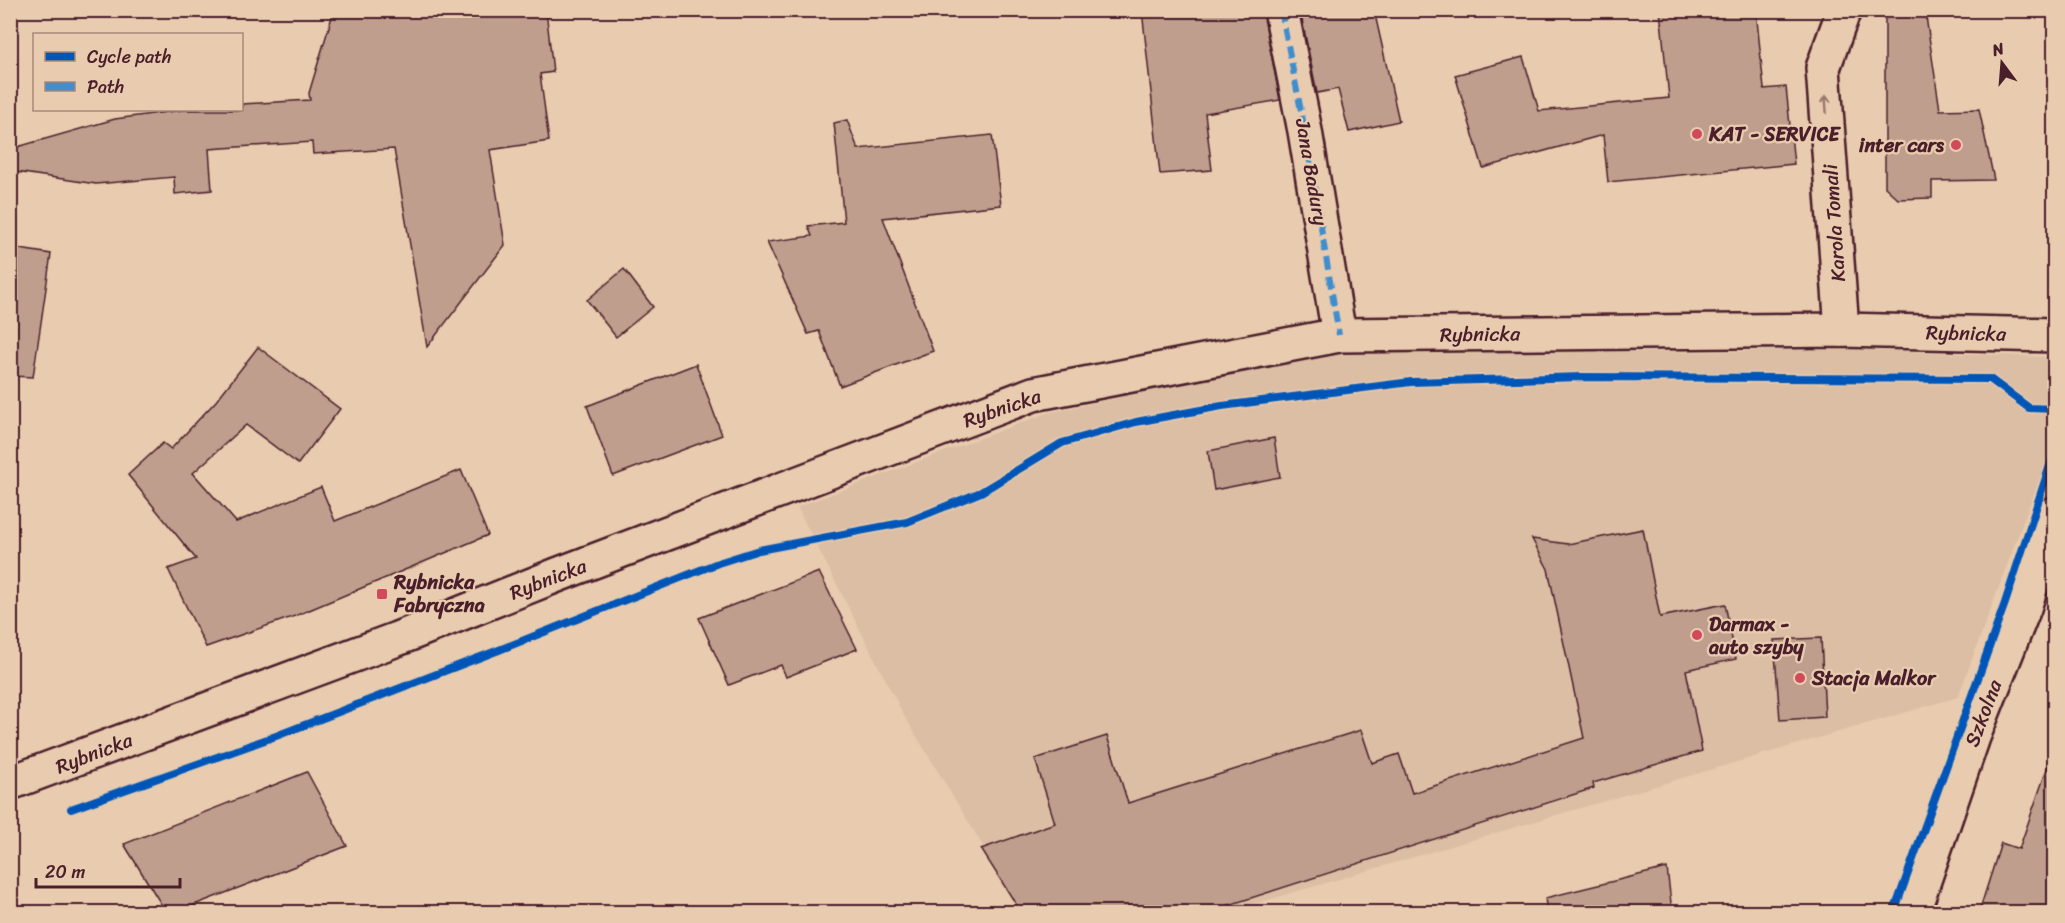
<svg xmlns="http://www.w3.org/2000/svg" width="2065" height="923" viewBox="0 0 2065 923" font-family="Sriracha,sans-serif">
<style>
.built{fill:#dcbea5}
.building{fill:#bf9e8d;stroke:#4a1f2b;stroke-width:1.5}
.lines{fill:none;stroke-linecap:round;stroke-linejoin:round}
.street-casing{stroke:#4a1f2b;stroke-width:38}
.secondary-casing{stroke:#4a1f2b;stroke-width:38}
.street{stroke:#e9ccaf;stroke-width:33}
.secondary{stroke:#e9ccaf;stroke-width:33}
.quiet{stroke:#418dcd;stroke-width:6;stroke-dasharray:12 6;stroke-linecap:butt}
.cycleway-casing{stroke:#e9ccaf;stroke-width:11}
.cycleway{stroke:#0057b8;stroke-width:8}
.oneway{stroke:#9a766d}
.poi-dot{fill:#d1495b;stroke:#e9ccaf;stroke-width:2}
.labels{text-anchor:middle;stroke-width:4.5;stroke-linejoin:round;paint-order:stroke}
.poi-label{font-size:20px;font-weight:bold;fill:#4a1f2b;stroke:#e9ccaf;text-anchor:start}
.street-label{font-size:20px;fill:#4a1f2b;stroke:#e9ccaf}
</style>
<rect width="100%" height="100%" fill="#e9ccaf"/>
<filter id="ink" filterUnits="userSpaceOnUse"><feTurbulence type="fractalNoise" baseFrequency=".0167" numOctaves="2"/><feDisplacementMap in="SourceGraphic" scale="12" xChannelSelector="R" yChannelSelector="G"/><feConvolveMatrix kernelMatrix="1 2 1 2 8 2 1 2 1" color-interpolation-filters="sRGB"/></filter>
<g filter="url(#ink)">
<path class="built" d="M1344 349 1701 352 1845 349 2054 357V444L2025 517 1958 697 1227 912H1023L903 714 797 507 1047 413Z"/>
<g class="building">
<path d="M334 10H546L553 72 540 74 549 141 490 150 505 245 427 347 394 149 313 154 312 142 209 149 212 190 175 194 174 177 96 184 10 171V149L115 119 182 110H242V104L310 100 309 93Z"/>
<path d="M1142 10H1263L1280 100 1205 113 1212 170 1160 174Z"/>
<path d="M1319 10H1374L1399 121 1349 132 1338 89 1317 93 1301 15Z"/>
<path d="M1660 10H1756L1764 89 1786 87 1794 164 1608 182 1603 135 1483 168 1455 75 1523 57 1539 111 1669 98Z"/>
<path d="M1885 10H1925L1940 110 1979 109 1994 180 1932 181V198L1898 199 1885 187Z"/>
<path d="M847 120 858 149 992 135 1001 205 883 218 933 351 840 386 819 331 808 334 767 242 812 236 808 226 844 222 834 123Z"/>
<path d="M13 248 51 254 33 377 10 376V269Z"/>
<path d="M624 269 653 307 616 337 587 300Z"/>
<path d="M258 347 340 409 298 464 246 425 193 473 236 522 321 487 335 521 461 470 488 535 295 616 206 647 168 569 196 559 128 475 163 443 171 449 216 401Z"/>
<path d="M696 364 722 435 613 476 587 406Z"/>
<path d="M1274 438 1280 477 1214 490 1208 451Z"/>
<path d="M1643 529 1660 617 1725 604 1736 659 1686 670 1702 751 1593 783 1594 788 1207 912H1021L981 849 1055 823 1035 759 1107 736 1128 803 1361 730 1372 763 1399 754 1412 793 1584 738 1548 569 1532 539 1568 544Z"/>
<path d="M819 572 857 649 786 677 781 665 729 685 699 618Z"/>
<path d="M1821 638 1825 717 1780 720 1774 640Z"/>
<path d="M2049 763 2055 764V912H1979L2001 843 2019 849Z"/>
<path d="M307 772 347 846 176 912H166L124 844Z"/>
<path d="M1667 868 1672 912H1547L1545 898Z"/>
</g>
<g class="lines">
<defs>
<g id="street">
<path d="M1281 10 1305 131 1339 335"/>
<path d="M1842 330 1823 68 1844 10"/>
<path d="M1913 912 1973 737 2024 608 2054 514"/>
</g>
<path id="secondary" d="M10 783 397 639 557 575 1033 394 1339 335 1842 330 2054 335"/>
</defs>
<use href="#street" class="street-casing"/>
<use href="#secondary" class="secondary-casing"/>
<use href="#street" class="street"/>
<use href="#secondary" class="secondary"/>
<path class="quiet" d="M1281 10 1305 131 1339 335"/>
<defs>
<g id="cycleway">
<path d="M71 809 276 736 499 650 718 563 759 550 907 522 981 492 1062 443 1136 422 1222 406 1411 382 1581 377 1990 379 2029 408 2054 409"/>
<path d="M1894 912 2005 603 2054 453"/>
</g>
</defs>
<use href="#cycleway" class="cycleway-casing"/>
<use href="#cycleway" class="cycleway"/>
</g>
<defs><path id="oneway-shaft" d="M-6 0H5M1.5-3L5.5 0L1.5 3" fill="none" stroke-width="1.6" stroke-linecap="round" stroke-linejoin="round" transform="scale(1.5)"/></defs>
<use class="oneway" href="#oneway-shaft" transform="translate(1826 104) rotate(-94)"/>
</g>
<g class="poi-dot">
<circle cx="1697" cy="134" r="6"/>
<circle cx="1956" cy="145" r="6"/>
<rect x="376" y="588" width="12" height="12" rx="3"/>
<circle cx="1697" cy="635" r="6"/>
<circle cx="1800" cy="678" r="6"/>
</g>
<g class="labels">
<g class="poi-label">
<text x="1709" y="141">KAT - SERVICE</text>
<text x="1944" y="152" text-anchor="end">inter cars</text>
<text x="394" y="589">Rybnicka<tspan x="394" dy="23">Fabryczna</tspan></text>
<text x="1709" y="631">Darmax -<tspan x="1709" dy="23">auto szyby</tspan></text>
<text x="1812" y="685">Stacja Malkor</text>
</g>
<g class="street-label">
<text transform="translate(1312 172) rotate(80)" y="7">Jana Badury</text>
<text transform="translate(1834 223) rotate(-94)" y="7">Karola Tomali</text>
<text transform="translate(1966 333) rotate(1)" y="7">Rybnicka</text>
<text transform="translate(1480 334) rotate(-1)" y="7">Rybnicka</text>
<text transform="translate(1002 408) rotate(-19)" y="7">Rybnicka</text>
<text transform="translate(548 579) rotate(-21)" y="7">Rybnicka</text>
<text transform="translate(1983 713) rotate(-69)" y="7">Szkolna</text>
<text transform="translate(94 753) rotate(-21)" y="7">Rybnicka</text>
</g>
</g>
<rect width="2065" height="923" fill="none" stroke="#e9ccaf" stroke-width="36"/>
<rect x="18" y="18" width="2029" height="887" fill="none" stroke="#4a1f2b" stroke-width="2" filter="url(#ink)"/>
<rect x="33" y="33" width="210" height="78" fill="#e9ccaf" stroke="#a9877a" stroke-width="1.5"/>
<rect x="45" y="52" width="30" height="9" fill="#0057b8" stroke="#a9877a" stroke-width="1.5"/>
<text x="87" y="63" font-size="18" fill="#4a1f2b">Cycle path</text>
<rect x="45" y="82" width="30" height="9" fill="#418dcd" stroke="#a9877a" stroke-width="1.5"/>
<text x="87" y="93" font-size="18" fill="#4a1f2b">Path</text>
<g transform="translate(2002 63) rotate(344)" stroke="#e9ccaf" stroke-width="4.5" paint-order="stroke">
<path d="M0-4.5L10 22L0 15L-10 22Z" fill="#4a1f2b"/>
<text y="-9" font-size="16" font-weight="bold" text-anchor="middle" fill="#4a1f2b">N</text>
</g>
<path d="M36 878v9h144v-9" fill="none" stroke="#4a1f2b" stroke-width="3"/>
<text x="45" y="878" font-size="18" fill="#4a1f2b" stroke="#e9ccaf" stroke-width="4.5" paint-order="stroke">20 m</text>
</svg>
